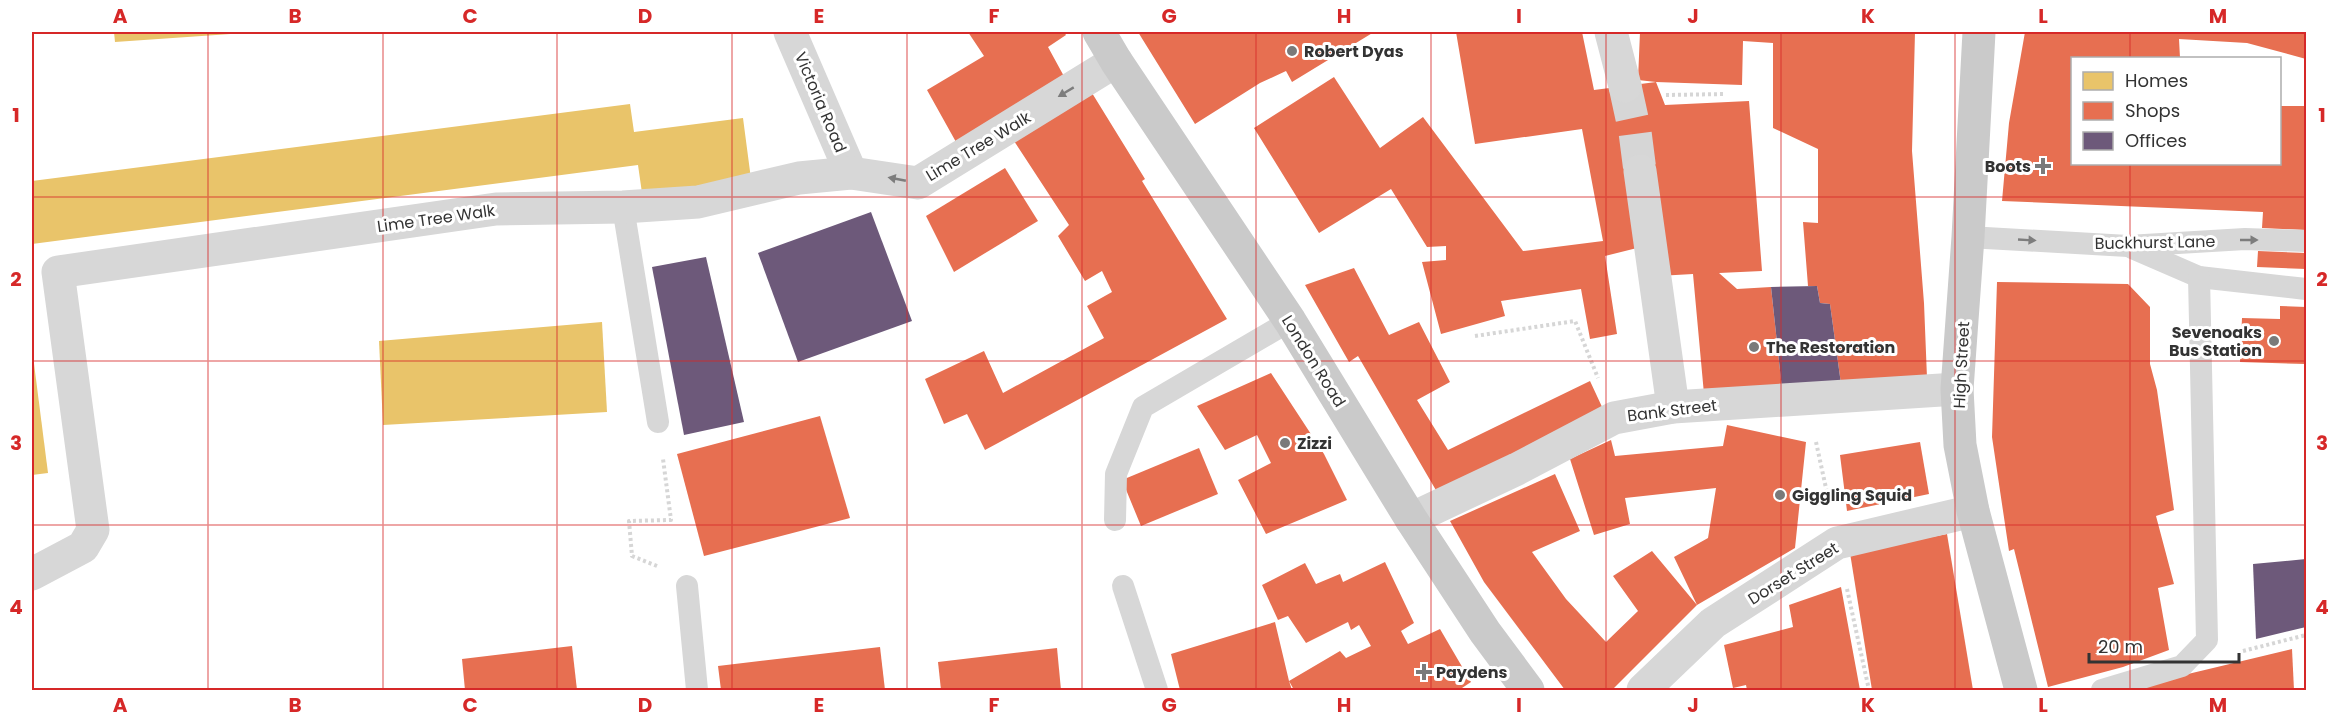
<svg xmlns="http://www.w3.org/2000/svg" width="2338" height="722" viewBox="0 0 2338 722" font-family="Poppins,sans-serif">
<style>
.homes{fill:#e9c46a}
.shops{fill:#e76f51}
.offices{fill:#6d597a}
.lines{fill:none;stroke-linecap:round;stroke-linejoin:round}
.street-tunnel{stroke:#d6d6d6;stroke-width:33;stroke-dasharray:33 16;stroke-linecap:butt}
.path{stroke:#d6d6d6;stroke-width:4;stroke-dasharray:3 3;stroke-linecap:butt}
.lane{stroke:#d7d7d7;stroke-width:22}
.street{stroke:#d7d7d7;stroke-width:33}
.primary{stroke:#cacaca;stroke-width:33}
.oneway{fill:#7d7d7d}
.grid{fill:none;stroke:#d62828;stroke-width:1.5;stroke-opacity:0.55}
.poi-dot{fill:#7a7a7a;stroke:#fff;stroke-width:2}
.labels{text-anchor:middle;stroke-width:6;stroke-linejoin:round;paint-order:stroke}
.poi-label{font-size:16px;font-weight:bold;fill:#333;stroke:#fff;text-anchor:start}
.street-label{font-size:16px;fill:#333;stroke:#fff}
.neatline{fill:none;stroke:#d62828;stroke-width:2}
.grid-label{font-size:20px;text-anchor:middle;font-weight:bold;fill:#d62828}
</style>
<rect width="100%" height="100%" fill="#fff"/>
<g class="homes">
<path d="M114 32H245V33L115 42Z"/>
<path d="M630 104 634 132 743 118 751 179 642 193 638 165 32 244V181Z"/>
<path d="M602 322 607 412 383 425 379 341Z"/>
<path d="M32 348 48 473 32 475Z"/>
</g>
<g class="shops">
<path d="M968 32H1064L1066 35 1048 47 1066 80 956 142 927 90 984 56Z"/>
<path d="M1138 32H1374L1292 82 1286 71 1260 83 1195 124Z"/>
<path d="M1456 32H1582L1594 90 1656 82 1638 80 1640 32H1915L1912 151 1924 303 1927 378 1841 384 1830 304 1820 303 1817 286H1808L1803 222 1818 223V149L1773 128V43L1743 41 1742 85 1656 82 1665 105 1749 101 1762 271 1719 273 1737 289 1771 287 1782 389 1704 394 1693 274 1658 276 1641 247 1605 256 1617 334 1590 339 1581 289 1501 301 1505 316 1441 334 1422 262 1446 260V246L1427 247 1391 189 1319 233 1254 128 1334 77 1380 148 1423 117 1523 251 1603 241 1582 129 1475 144Z"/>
<path d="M2025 32H2306V59L2247 43 2179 39 2180 58H2072V164H2280V106H2306V230L2262 228 2263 212 2002 201 2009 123Z"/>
<path d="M1092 93 1145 179 1142 181 1227 319 985 450 967 414 944 424 925 379 984 351 1003 393 1104 338 1087 306 1112 292 1102 271 1085 281 1058 236 1069 225 1014 141Z"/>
<path d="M1005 168 1038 221 954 272 926 216Z"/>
<path d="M2258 251 2306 253V269L2257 267Z"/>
<path d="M1354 268 1389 335 1419 322 1450 382 1417 400 1448 450 1590 381 1603 409 1437 492 1358 356 1349 362 1305 285Z"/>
<path d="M1997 282 2128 284 2150 307V364L2157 390 2174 510 2156 516 2174 584 2158 588 2169 650 2123 667 2048 687 2014 549 2009 551 1992 437Z"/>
<path d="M2280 306 2306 307V364L2240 362 2242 318 2280 319Z"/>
<path d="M1271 373 1324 454 1347 500 1266 534 1238 480 1271 463 1257 435 1225 450 1197 406Z"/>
<path d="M820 416 850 518 704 556 677 454Z"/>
<path d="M1727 425 1806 442 1795 548 1697 605 1612 690H1565L1484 582 1450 521 1555 474 1580 531 1532 552 1566 599 1606 642 1638 611 1613 576 1652 551 1697 605 1674 557 1708 538 1716 488 1625 498 1630 524 1594 535 1570 459 1611 440 1615 456 1723 446Z"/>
<path d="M1920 442 1929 494 1847 511 1840 455Z"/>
<path d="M1199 448 1218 494 1141 526 1122 480Z"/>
<path d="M1947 534 1973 690H1872L1850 553Z"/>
<path d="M1385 562 1414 623 1401 631 1408 644 1440 629 1471 682 1459 690H1294L1289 681 1292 690H1180L1171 654 1275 622 1289 681 1340 651 1346 658 1371 646 1359 625 1351 630 1348 622 1306 643 1288 616 1278 620 1262 585 1305 563 1316 584 1340 574 1343 582Z"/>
<path d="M1841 587 1860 690H1747L1746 685 1733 688 1724 645 1793 627 1789 605Z"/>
<path d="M572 646 577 690H465L462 659Z"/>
<path d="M880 647 885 690H721L718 666Z"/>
<path d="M1057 648 1061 690H941L938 662Z"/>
<path d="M2292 649 2294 690H2136L2188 674Z"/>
</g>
<g class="offices">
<path d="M871 212 912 321 798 362 758 253Z"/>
<path d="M706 257 744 422 684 435 652 267Z"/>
<path d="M1817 286 1820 303 1830 304 1841 384 1782 389 1771 287Z"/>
<path d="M2306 559V627L2256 639 2253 564Z"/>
</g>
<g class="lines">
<path class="street-tunnel" d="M1625 86 1635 132 1640 171"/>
<g class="path">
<path d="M1666 95 1725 94"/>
<path d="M1475 336 1575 321 1598 378"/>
<path d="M1816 442 1829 502"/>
<path d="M657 566 632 556 629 521 671 520 663 459"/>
<path d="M1847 589 1869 690"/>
<path d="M2243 651 2306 635"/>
</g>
<g class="lane">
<path d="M623 207 658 422"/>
<path d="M1968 237 2128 246 2245 239 2306 241"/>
<path d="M2132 248 2199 277 2306 289"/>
<path d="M1115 520 1116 474 1143 407 1290 321"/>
<path d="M687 586 697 690"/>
<path d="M1123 586 1157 690"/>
<path d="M2102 690 2182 666 2207 640 2199 277"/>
</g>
<g class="street">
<path d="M790 32 851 173"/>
<path d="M1611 32 1625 86"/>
<path d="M1640 171 1673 407"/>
<path d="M1411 519 1517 469 1614 418 1673 407 1957 389"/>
<path d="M32 574 83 547 93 530 58 272 496 209 623 207 698 202 799 178 851 173 918 183 1116 61"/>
<path d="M1643 690 1713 623 1837 543 1973 511"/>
</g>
<g class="primary">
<path d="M1099 32 1116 61 1290 321 1411 519 1485 632 1528 690"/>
<path d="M1979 32 1968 237 1957 389 1960 445 1973 511 2021 690"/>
</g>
</g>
<defs><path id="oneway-solid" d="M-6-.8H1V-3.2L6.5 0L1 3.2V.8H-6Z" transform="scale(1.5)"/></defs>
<g class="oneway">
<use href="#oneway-solid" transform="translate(1066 92) rotate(149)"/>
<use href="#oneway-solid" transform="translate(897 179) rotate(-169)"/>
<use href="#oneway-solid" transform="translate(2027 240) rotate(3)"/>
<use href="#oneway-solid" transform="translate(2249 240)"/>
</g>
<path class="grid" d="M208 32V690M383 32V690M557 32V690M732 32V690M907 32V690M1082 32V690M1256 32V690M1431 32V690M1606 32V690M1781 32V690M1955 32V690M2130 32V58M2130 164V690M32 197H2306M32 361H2306M32 525H2306"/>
<g class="poi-dot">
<circle cx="1292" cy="51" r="6"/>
<path d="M2040 157h6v6h6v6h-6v6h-6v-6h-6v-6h6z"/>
<circle cx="2274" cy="341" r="6"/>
<circle cx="1754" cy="347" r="6"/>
<circle cx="1285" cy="443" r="6"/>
<circle cx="1780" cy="495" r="6"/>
<path d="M1421 663h6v6h6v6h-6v6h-6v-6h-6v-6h6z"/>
</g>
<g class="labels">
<g class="poi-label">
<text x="1304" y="57">Robert Dyas</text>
<text x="2031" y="172" text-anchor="end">Boots</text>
<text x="2262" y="338" text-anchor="end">Sevenoaks<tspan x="2262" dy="18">Bus Station</tspan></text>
<text x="1766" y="353">The Restoration</text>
<text x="1297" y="449">Zizzi</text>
<text x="1792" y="501">Giggling Squid</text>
<text x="1436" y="678">Paydens</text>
</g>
<g class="street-label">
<text transform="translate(821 102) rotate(67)" y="6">Victoria Road</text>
<text transform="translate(978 146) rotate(-31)" y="6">Lime Tree Walk</text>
<text transform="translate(436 218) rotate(-8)" y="6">Lime Tree Walk</text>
<text transform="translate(2155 242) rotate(-1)" y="6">Buckhurst Lane</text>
<text transform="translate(1314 361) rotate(58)" y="6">London Road</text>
<text transform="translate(1961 365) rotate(-87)" y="6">High Street</text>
<text transform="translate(1672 410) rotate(-7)" y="6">Bank Street</text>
<text transform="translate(1793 573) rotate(-32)" y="6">Dorset Street</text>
</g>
</g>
<rect width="2338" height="722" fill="none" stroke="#ffffff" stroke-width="66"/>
<rect x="2071" y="57" width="210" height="108" fill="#ffffff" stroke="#adadad" stroke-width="1.5"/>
<rect x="2083" y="72" width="30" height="18" fill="#e9c46a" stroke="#adadad" stroke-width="1.5"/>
<text x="2125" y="87" font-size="18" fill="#333333">Homes</text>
<rect x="2083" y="102" width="30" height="18" fill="#e76f51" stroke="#adadad" stroke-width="1.5"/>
<text x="2125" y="117" font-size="18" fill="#333333">Shops</text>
<rect x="2083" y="132" width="30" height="18" fill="#6d597a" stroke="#adadad" stroke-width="1.5"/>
<text x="2125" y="147" font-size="18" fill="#333333">Offices</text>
<path d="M2089 653v9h150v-9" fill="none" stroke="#333333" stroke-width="3"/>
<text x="2098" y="653" font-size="18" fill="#333333" stroke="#ffffff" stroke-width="4.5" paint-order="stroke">20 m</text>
<rect x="33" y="33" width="2272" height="656" class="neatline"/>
<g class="grid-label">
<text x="120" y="23">A</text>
<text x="295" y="23">B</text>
<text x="470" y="23">C</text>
<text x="645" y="23">D</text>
<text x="819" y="23">E</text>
<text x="994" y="23">F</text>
<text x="1169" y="23">G</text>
<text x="1344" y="23">H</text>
<text x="1519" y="23">I</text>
<text x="1693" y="23">J</text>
<text x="1868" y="23">K</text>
<text x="2043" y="23">L</text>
<text x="2218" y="23">M</text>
<text x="16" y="122">1</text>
<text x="2322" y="122">1</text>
<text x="16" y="286">2</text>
<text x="2322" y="286">2</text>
<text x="16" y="450">3</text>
<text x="2322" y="450">3</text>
<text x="16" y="614">4</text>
<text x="2322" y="614">4</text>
<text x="120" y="712">A</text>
<text x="295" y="712">B</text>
<text x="470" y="712">C</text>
<text x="645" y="712">D</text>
<text x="819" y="712">E</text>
<text x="994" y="712">F</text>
<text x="1169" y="712">G</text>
<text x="1344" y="712">H</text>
<text x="1519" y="712">I</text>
<text x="1693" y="712">J</text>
<text x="1868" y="712">K</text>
<text x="2043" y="712">L</text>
<text x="2218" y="712">M</text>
</g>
</svg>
